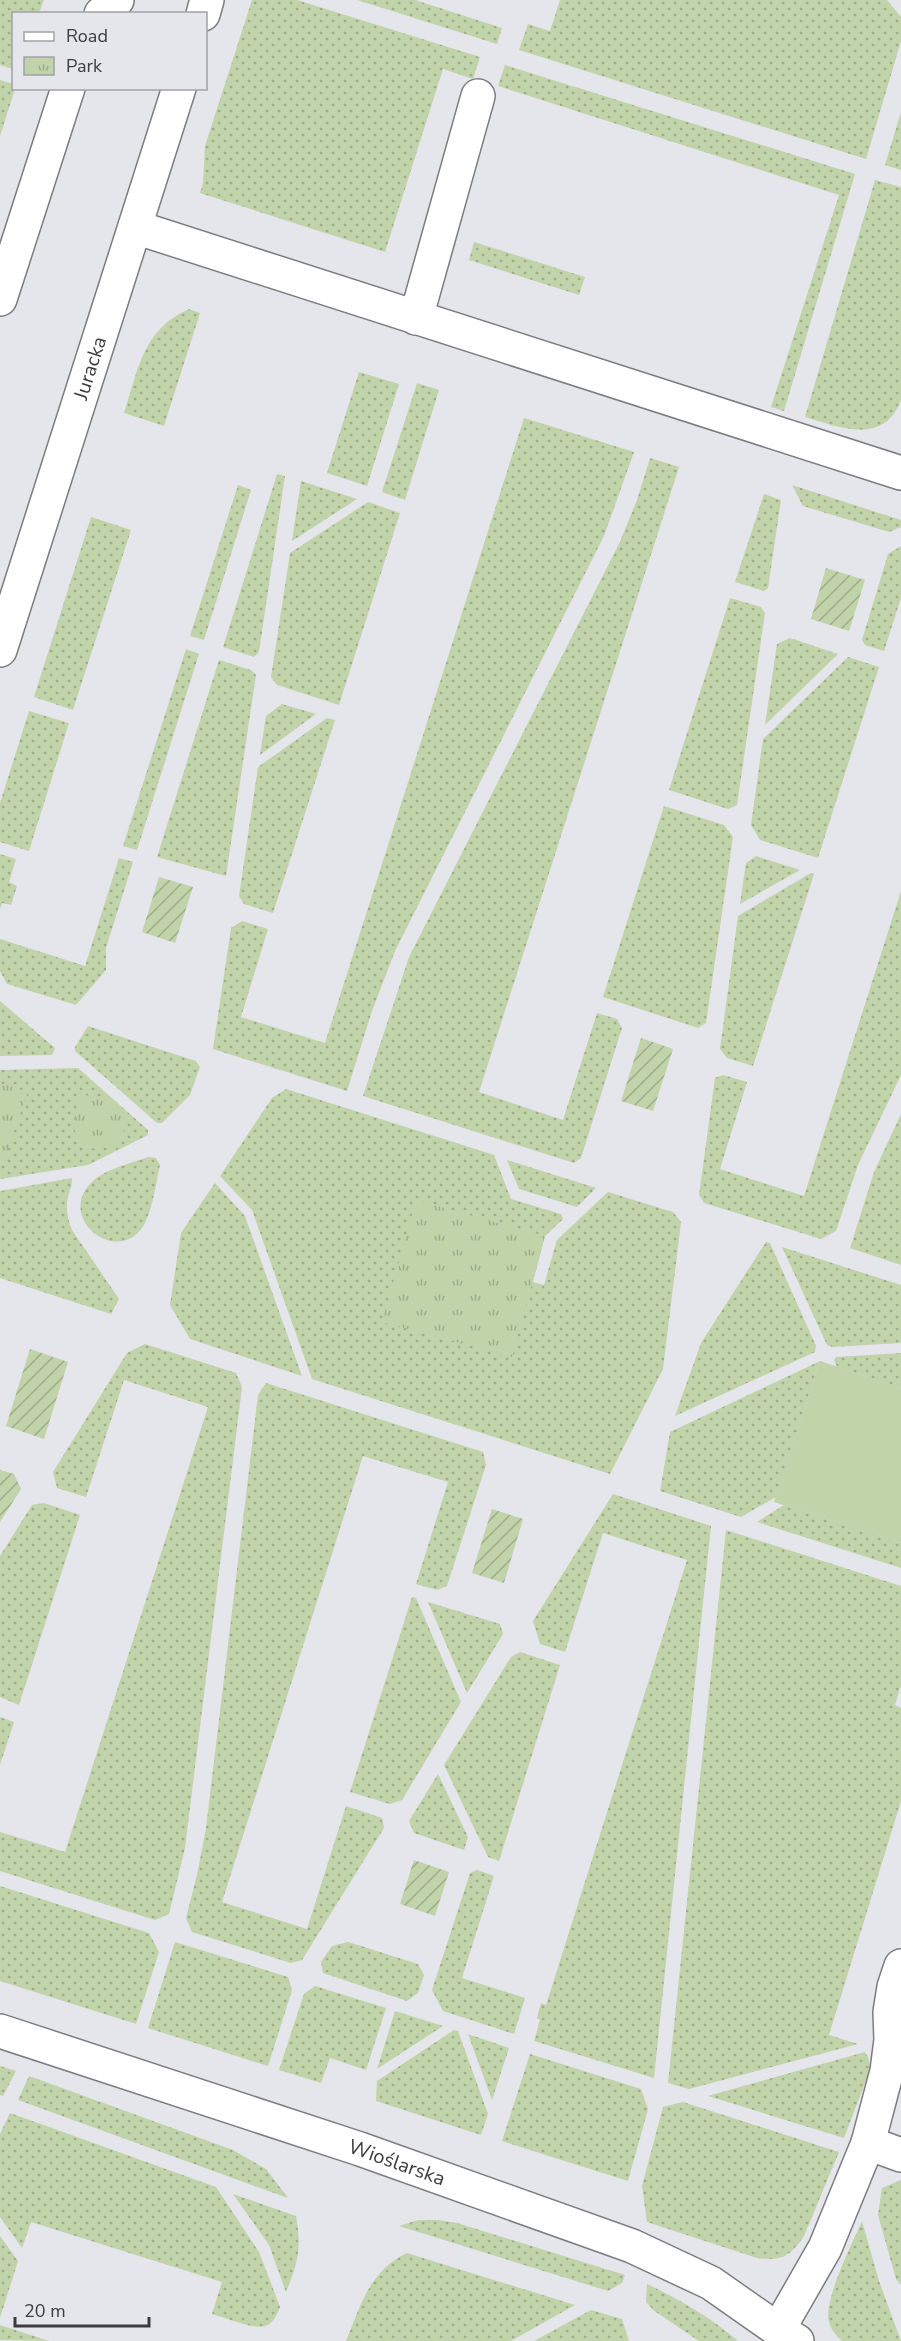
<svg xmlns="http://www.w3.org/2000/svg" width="901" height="2341" viewBox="0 0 901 2341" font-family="'Nunito Sans',sans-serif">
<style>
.grass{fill:url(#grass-dots)}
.park{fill:url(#park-tufts)}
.garden{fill:url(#garden-furrows)}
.pitch{fill:#c1d3a9}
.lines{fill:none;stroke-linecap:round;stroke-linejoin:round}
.minor-casing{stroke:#7b7c81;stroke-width:36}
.minor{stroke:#fff;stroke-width:33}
.labels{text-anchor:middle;stroke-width:4.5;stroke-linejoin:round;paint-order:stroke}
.street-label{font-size:20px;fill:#3c3c3f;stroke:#e5e5ec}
</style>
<defs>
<pattern id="grass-dots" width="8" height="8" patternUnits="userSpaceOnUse" patternTransform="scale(1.5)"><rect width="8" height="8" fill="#c1d3a9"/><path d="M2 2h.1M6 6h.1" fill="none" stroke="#9eac8b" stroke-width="1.8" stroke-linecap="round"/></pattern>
<pattern id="park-tufts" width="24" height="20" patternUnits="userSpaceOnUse" patternTransform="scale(1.5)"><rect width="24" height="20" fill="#c1d3a9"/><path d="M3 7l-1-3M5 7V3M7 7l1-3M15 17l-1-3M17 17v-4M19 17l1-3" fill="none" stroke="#9eac8b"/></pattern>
<pattern id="garden-furrows" width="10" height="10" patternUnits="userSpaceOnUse" patternTransform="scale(1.5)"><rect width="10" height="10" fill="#c1d3a9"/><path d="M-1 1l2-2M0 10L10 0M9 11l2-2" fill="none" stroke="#9eac8b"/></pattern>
</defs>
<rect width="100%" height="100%" fill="#e5e5ec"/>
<g class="grass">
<path d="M0 0H44L39 13 14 14 13 69 0 65Z"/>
<path d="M252 0H297L480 57 473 79 443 69 385 252 200 193 203 184 205 146Z"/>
<path d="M357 0H415L502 28 497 44Z"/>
<path d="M560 0H887L901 17V41L866 159 519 50 528 24 550 31Z"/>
<path d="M505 65 855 174 784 411 771 407 839 195 498 86Z"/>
<path d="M0 80 13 84 14 88 15 89 0 136Z"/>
<path d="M901 112V170L885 165Z"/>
<path d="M875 180 901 187V400C884 446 839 427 805 417Z"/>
<path d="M474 242 585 277 579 295 469 260Z"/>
<path d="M189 309 200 313 164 426 124 413C138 370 143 329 189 309Z"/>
<path d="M359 372 399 384 367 486 327 473Z"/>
<path d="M417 383 439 390 405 500 382 492Z"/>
<path d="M524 418 634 452 604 536 395 951 372 1011 347 1091 213 1049 231 928 242 921 268 929 241 1017 325 1043Z"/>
<path d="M650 458 679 467 479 1092 563 1120 597 1013 617 1019 622 1028 581 1158 574 1163 363 1096 409 957 619 544 637 500Z"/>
<path d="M277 474 285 476 259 652 254 657 223 647Z"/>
<path d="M301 481 357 499 292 541Z"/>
<path d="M238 485 251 490 204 640 190 636Z"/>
<path d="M792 485 901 520V527L889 532 803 506Z"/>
<path d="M764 494 781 500 768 588 764 591 735 582Z"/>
<path d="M368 502 400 513 339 705 277 685 271 677 290 553Z"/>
<path d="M91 517 131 530 73 710 34 697Z"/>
<path d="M901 546V598L884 651 865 645 862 640 888 554Z"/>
<path d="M730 598 761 607 765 613 737 805 728 809 669 790Z"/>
<path d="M790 638 838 654 765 725 777 644Z"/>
<path d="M186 649 199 654 137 850 123 846Z"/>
<path d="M848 657 879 667 818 858 760 840 751 825 763 739Z"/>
<path d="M219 660 251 670 256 675 226 876 157 857Z"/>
<path d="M282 704 316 714 260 755 266 716Z"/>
<path d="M29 711 69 723 29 851 0 842V803Z"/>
<path d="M327 718 335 720 273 913 244 904 239 896 258 767Z"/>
<path d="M664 806 724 825 733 837 706 1023 698 1028 603 997Z"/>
<path d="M0 854 16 859 9 882 17 886 11 905 2 903 0 909Z"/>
<path d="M756 856 800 870 740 904 746 863Z"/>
<path d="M119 858 133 862 106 948V970L76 1005 7 984 0 971V939L85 966Z"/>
<path d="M811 873 814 874 753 1066 727 1058 720 1049 738 916Z"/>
<path d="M901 891V1075L858 1165 836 1231 821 1239 704 1203 699 1195 715 1078 723 1075 747 1082 720 1169 804 1196Z"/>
<path d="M0 1001 55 1048 52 1055 0 1056Z"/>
<path d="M88 1026 196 1061 200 1067 190 1095 162 1123H157L75 1051V1047Z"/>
<path d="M78 1068 148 1130V1135L88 1165 0 1179V1070Z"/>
<path d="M286 1089 494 1155 511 1199 561 1214 563 1219 545 1236 533 1282 544 1285 557 1240 608 1192 673 1212 681 1222 663 1369 610 1474 312 1379 252 1210 220 1176 272 1098Z"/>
<path d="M901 1114V1265L850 1248 874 1172Z"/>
<path d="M148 1157 156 1158 160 1165C156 1183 152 1214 142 1228 115 1265 58 1218 90 1184 103 1169 130 1164 148 1157Z"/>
<path d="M507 1160 596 1188 577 1207 519 1189Z"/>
<path d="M72 1178C72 1185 71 1187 69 1193 65 1206 67 1218 72 1230L119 1299 111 1314 0 1278V1191Z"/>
<path d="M215 1183 245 1216 302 1376 190 1339 170 1305 181 1233Z"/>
<path d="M766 1242 770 1243 816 1346 815 1352 675 1416 701 1343Z"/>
<path d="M782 1247 901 1285V1343L832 1347 827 1345Z"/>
<path d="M145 1344 236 1373 242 1387 185 1848 169 1914 155 1920 0 1871V1832L65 1852 208 1407 124 1380 86 1497 57 1488 53 1472 127 1353Z"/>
<path d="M901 1353V1388L837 1367 834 1360 836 1357Z"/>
<path d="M820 1361 776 1497 741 1517 660 1491 670 1432Z"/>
<path d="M266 1383 483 1452 486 1465 447 1586 437 1590 416 1584 448 1482 363 1456 222 1902 307 1929 346 1806 382 1818 384 1828 302 1960 291 1963 192 1932 186 1918 197 1875 206 1828 258 1395Z"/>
<path d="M613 1494 711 1526 654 2078 534 2041 540 2020 537 2018 541 2003 546 2005 687 1560 603 1533 565 1652 540 1644 533 1621Z"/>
<path d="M44 1503 80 1515 19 1705 0 1697V1556L32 1505Z"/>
<path d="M784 1505 901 1543V1568L757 1522Z"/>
<path d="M726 1530 901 1586V1685L895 1705 901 1708V1801L829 2035 858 2044 689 2089 668 2083Z"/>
<path d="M412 1597 416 1598 461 1702 402 1800 390 1804 350 1792Z"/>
<path d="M428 1602 500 1624 503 1634 467 1693Z"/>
<path d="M520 1652 560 1665 499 1861 488 1857 444 1765 511 1657Z"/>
<path d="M0 1717 14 1722 0 1765Z"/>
<path d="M438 1774 468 1837 464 1850 414 1833 409 1821Z"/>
<path d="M477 1870 494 1876 462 1978 525 1998 514 2034 443 2011 432 1990 470 1873Z"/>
<path d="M0 1886 149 1933 159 1952 136 2024 0 1981Z"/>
<path d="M175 1942 288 1977 292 1990 268 2066 148 2028Z"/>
<path d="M348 1942 418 1964 424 1975 418 1993 407 2001 323 1973 321 1962 332 1946Z"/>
<path d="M315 1986 386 2008 366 2070 330 2058 321 2083 279 2070 304 1994Z"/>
<path d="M395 2011 443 2026 377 2069 378 2066Z"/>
<path d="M454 2030 458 2031 488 2114 481 2135 376 2101 377 2081Z"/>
<path d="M468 2034 509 2048 492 2100Z"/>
<path d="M865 2052 869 2060 870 2070 844 2138 708 2096Z"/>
<path d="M530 2054 641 2089 648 2109 628 2181 502 2141Z"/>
<path d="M0 2066 16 2071 3 2096 0 2095Z"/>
<path d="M29 2076 233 2150 266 2169 288 2198 18 2100Z"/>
<path d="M683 2102 839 2152 804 2236C790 2257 781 2261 757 2258L647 2222 642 2186 663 2107Z"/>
<path d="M10 2113 216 2187 259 2252 280 2307C277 2314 273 2324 265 2326 255 2330 223 2317 212 2314L222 2282 31 2222 22 2248 0 2217V2134Z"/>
<path d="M901 2180V2285L896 2279 878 2215 882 2188Z"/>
<path d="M233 2194 296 2216C302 2248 298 2263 286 2292L269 2245Z"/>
<path d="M418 2220H438L457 2223 625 2275 622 2283 608 2291 399 2226Z"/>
<path d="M862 2221 879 2281 901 2341H842C836 2335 831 2330 829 2322 823 2301 853 2242 862 2221Z"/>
<path d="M0 2236 18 2261 0 2318Z"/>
<path d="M407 2253 575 2305 511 2341H346C361 2305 369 2271 407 2253Z"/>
<path d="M647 2284C680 2300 710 2317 738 2341H699L653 2310 646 2302Z"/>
<path d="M591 2310 622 2319 629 2341H534Z"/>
<path d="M0 2325 49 2341 0 2340Z"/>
</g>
<g class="park">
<path d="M0 1083 28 1092 2 1166 0 1165Z"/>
<path d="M80 1094C91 1097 107 1097 116 1105 149 1133 87 1172 75 1131 72 1120 78 1105 80 1094Z"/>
<path d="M416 1200 545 1236 512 1357 382 1322Z"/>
</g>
<g class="garden">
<path d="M826 568 865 580 849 631 811 619Z"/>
<path d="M159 877 193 887 175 943 142 932Z"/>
<path d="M641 1038 673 1049 653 1111 621 1101Z"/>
<path d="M30 1349 68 1362 44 1439 6 1426Z"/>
<path d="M0 1470 14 1474 21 1489 0 1522Z"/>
<path d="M492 1509 523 1519 504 1583 472 1573Z"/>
<path d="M414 1860 449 1872 435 1916 400 1904Z"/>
</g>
<path class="pitch" d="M820 1361 901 1388V1543L774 1502Z"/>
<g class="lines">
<defs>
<g id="minor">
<path d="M101 14 117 0"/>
<path d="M203 14 207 0"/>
<path d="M135 227 901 473"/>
<path d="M0 299 68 88"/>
<path d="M416 318 478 96"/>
<path id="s1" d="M0 650 179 88"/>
<path id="s2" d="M0 2031 360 2149 632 2246 711 2283 778 2330 797 2341"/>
<path d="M868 2143 901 2155"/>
<path d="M778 2330 825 2248 868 2143 887 2071 891 2040 890 2012 894 1987 901 1966"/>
</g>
</defs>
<use href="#minor" class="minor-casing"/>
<use href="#minor" class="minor"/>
</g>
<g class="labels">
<g class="street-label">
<text dy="7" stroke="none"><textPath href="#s1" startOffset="296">Juracka</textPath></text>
<text dy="7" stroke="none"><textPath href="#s2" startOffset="418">Wioślarska</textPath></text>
</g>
</g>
<rect x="12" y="12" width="195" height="78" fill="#e5e5ec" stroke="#a1a1a7" stroke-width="1.5"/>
<rect x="24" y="32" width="30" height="9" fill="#ffffff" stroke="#a1a1a7" stroke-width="1.5"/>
<text x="66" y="42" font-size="18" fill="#3c3c3f">Road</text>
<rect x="24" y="57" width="30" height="18" fill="url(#park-tufts)" stroke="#a1a1a7" stroke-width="1.5"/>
<text x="66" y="72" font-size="18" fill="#3c3c3f">Park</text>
<path d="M15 2317v9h134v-9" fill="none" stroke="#3c3c3f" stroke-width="3"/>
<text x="24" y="2317" font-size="18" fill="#3c3c3f" stroke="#e5e5ec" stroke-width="4.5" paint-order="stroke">20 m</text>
</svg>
